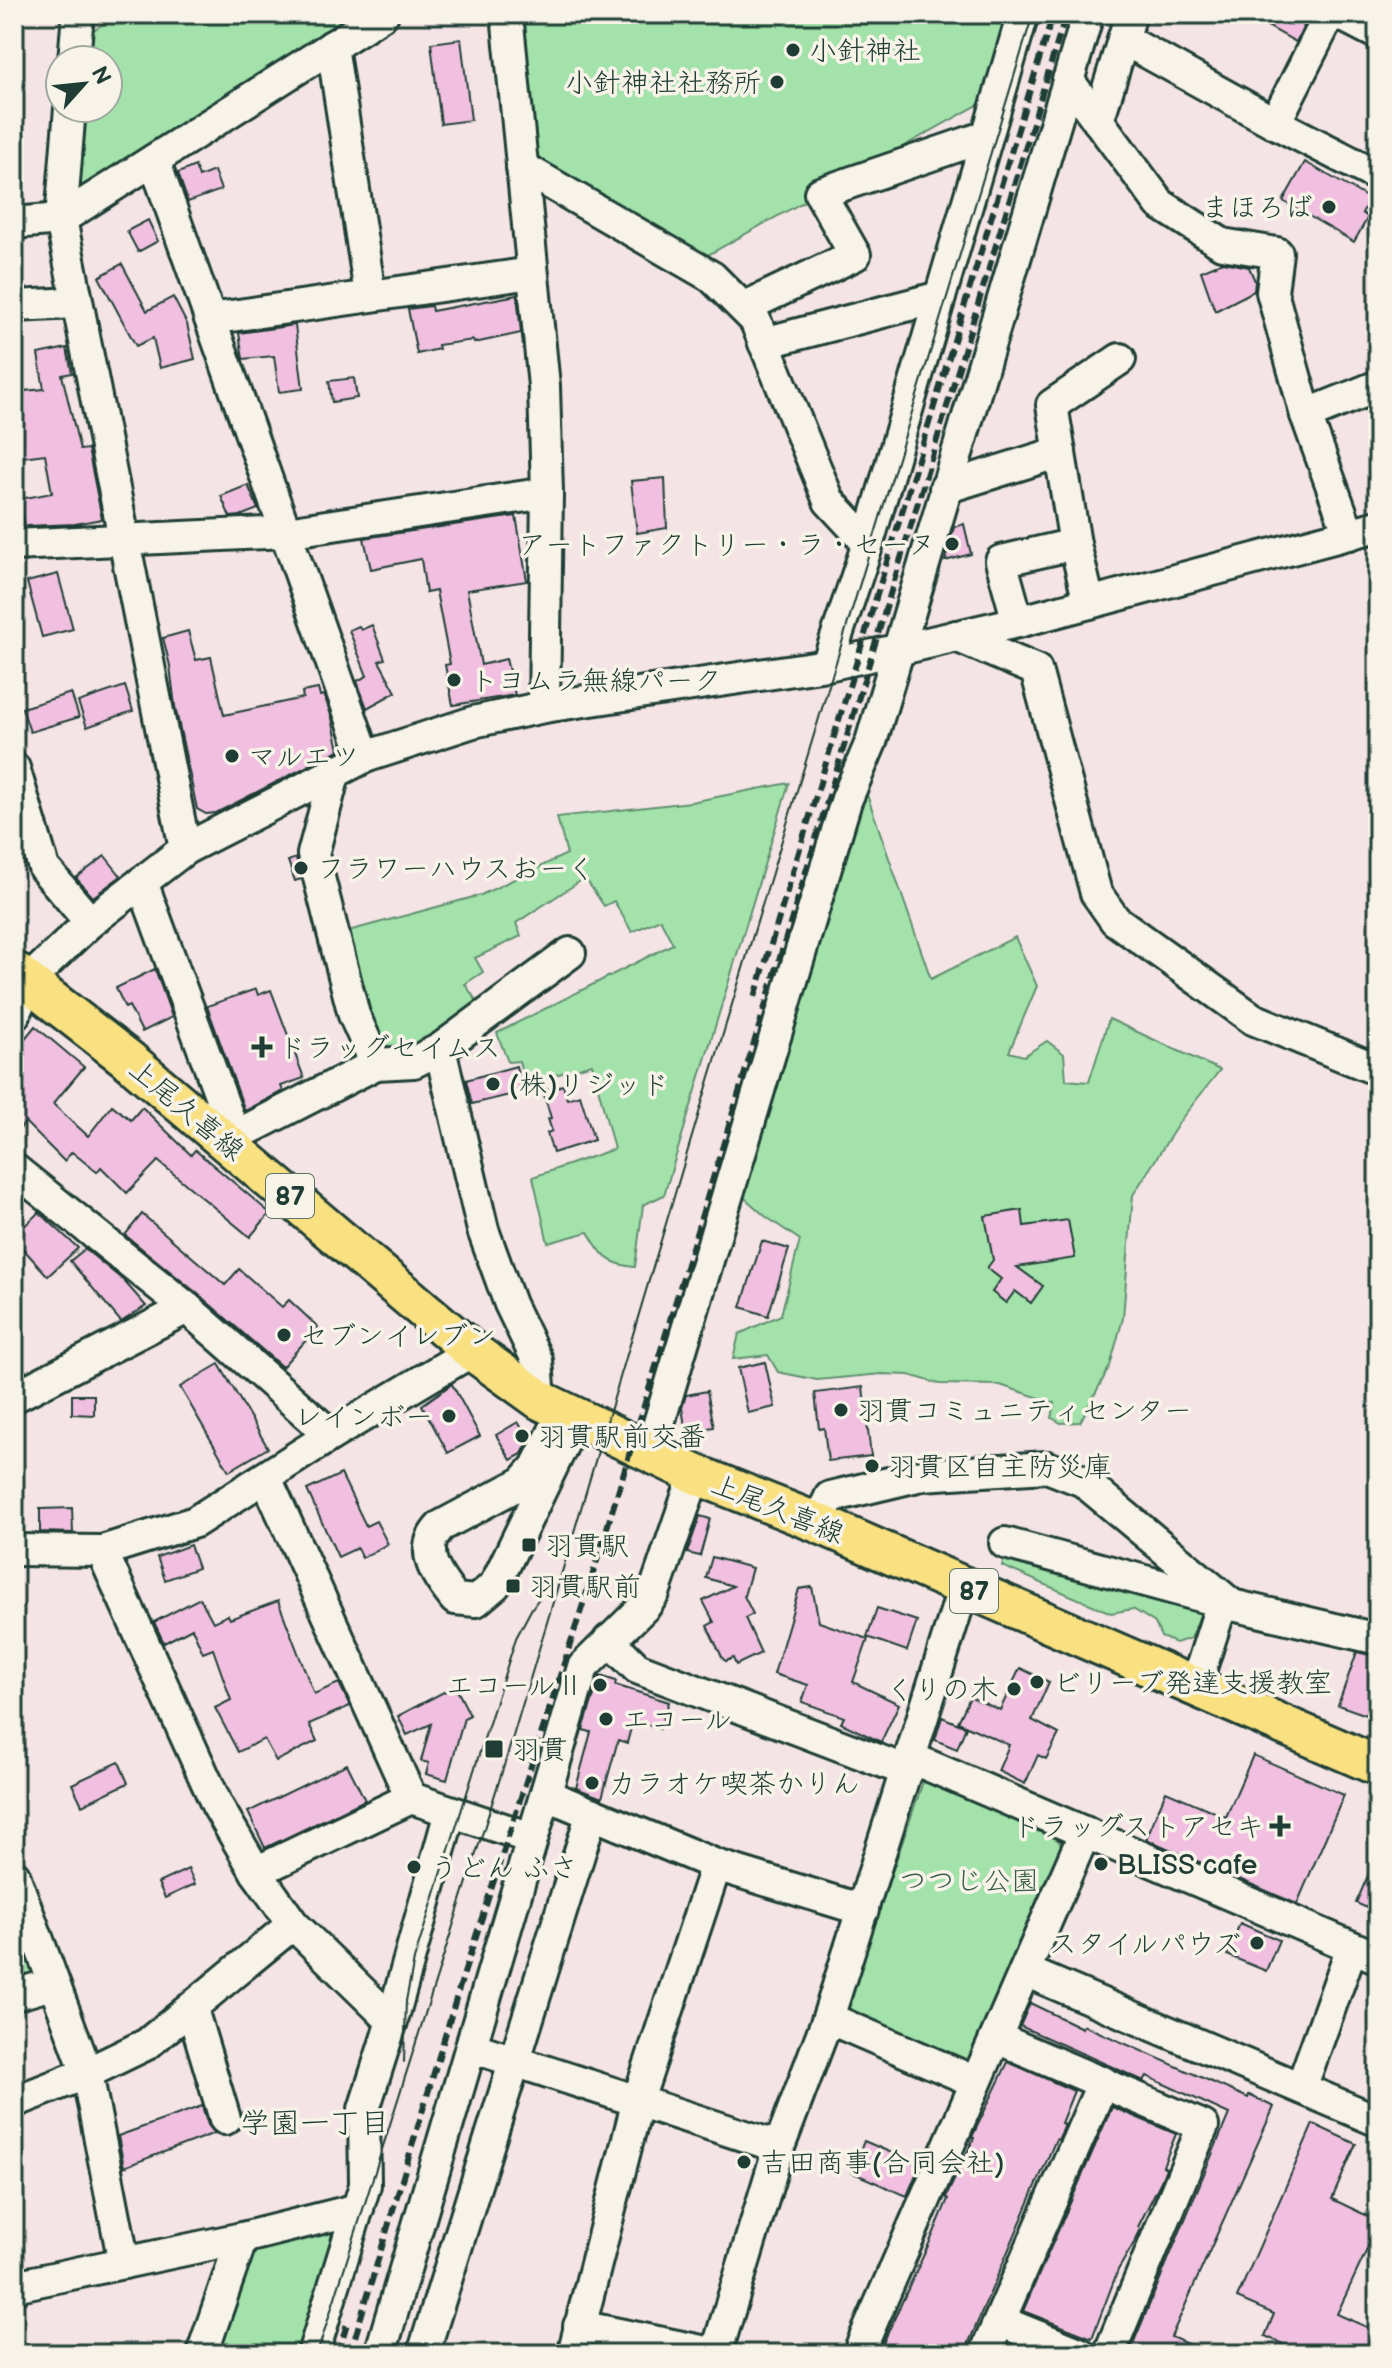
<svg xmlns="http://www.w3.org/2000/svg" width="1392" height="2368" viewBox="0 0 1392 2368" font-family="'Balsamiq Sans','Klee One',sans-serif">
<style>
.green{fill:#a3e3ab;stroke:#619070;stroke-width:2}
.building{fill:#f1c0e0;stroke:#1f3d34;stroke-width:2}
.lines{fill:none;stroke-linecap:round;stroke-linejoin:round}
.minor-casing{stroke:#1f3d34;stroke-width:36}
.major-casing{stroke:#1f3d34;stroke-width:44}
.minor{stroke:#f7f3e8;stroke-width:30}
.major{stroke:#f9e181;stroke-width:38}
.tram{stroke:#1f3d34;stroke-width:2}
.rail{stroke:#1f3d34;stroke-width:6;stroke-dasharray:12 6;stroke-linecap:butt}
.poi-dot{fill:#1f3d34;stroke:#f7f3e8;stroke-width:3}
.labels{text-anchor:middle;stroke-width:7;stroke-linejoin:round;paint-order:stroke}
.shield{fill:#f7f3e8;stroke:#60746a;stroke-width:2}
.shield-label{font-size:26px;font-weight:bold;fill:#1f3d34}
.poi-label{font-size:28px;fill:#1f3d34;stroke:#f7f3e8;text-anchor:start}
.street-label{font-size:28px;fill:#1f3d34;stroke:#f7f3e8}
.park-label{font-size:28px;fill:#395e4c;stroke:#f7f3e8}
.neighbourhood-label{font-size:30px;fill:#1f3d34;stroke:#f7f3e8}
</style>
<rect width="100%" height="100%" fill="#f5e4e6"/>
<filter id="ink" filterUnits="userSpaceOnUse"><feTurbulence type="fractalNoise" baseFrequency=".0125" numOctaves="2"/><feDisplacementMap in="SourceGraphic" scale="16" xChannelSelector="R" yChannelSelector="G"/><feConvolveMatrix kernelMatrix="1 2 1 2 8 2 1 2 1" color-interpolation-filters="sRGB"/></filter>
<g filter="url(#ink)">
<g class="green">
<path d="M121 14H353L354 15 82 190 76 176 82 108H108V60H87L90 32Z"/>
<path d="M522 14H1010L992 97 704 257 535 157Z"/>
<path d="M789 783 664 1195 643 1205 635 1267C607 1264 602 1256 588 1232L548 1243 533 1177 614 1149 592 1064 525 1084 519 1061 508 1062 497 1033 673 944 660 919 632 932 614 901 604 906 585 878 516 923 521 936 475 958 483 972 465 984 480 1006 428 1050 381 1057 341 933 481 895 567 854 557 817 691 802Z"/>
<path d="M864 786 931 979 1015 937 1037 986 1009 1052 1024 1056 1047 1041 1064 1054 1066 1080 1089 1082 1109 1019 1220 1070 1182 1118 1133 1195 1123 1318 1110 1366 1080 1422 1061 1423 1052 1418 1055 1403 1000 1385 940 1384 909 1375 882 1374 817 1380 778 1372 768 1355 733 1359 739 1334 781 1315 800 1240 765 1216 738 1192Z"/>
<path d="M1006 1550 1204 1605 1191 1638 1176 1643 1161 1637 1155 1623 1133 1609 1111 1613 1002 1566Z"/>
<path d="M924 1779 1056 1836 1063 1849 968 2064 845 2010Z"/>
<path d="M14 1902 40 1980 14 1988Z"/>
<path d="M347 2225 309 2354H211L244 2248Z"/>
</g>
<g class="building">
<path d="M1246 14H1310L1296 42Z"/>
<path d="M461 39 471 120 441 124 431 43Z"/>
<path d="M1305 162 1370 199 1362 213 1368 217 1354 242 1283 201Z"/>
<path d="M195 166 199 177 214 171 221 190 188 202 178 173Z"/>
<path d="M148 220 158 241 138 252 127 231Z"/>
<path d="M1223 262 1249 267 1255 281 1254 291 1215 311 1201 271Z"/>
<path d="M122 264 147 311 173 297 187 324 195 359 160 368 153 338 136 346 99 277Z"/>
<path d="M517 295 521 333 474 343 473 340 438 345 439 349 417 354 408 309 431 306 432 311Z"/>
<path d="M295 325 303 389 279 392 274 356 243 359 239 333Z"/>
<path d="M67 348 72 373 62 375 80 450 88 449 102 519 75 524 25 526 20 499 52 493 45 454 14 458V392L44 389 38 354Z"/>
<path d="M354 378 357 398 332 402 329 381Z"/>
<path d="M665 478 667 528 637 533 631 481Z"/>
<path d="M248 485 258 509 240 516 230 517 221 496Z"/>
<path d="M516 516 527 581 467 590 481 665 506 659 515 695 453 705 445 665 450 664 436 591 426 593 421 559 371 569 364 538Z"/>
<path d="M964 524 971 554 945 561 954 527Z"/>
<path d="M58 574 73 629 42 637 27 582Z"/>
<path d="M372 625 385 659 379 661 396 692 367 708 357 681 367 676 349 630 359 626 361 630Z"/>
<path d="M188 631 196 660 211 657 224 715 303 698 302 692 318 689 320 696 324 695 332 718 339 750 216 813 206 814 197 809 175 706 170 666 163 638Z"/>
<path d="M125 686 133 711 87 727 78 702Z"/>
<path d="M71 693 79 717 30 732 22 708Z"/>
<path d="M105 856 121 876 93 897 76 878Z"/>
<path d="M296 858 301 879 295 881 288 861Z"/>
<path d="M155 969 172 1017 142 1032 129 1006 125 1008 116 988Z"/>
<path d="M256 989 258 995 271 990 304 1078 281 1086 283 1091 245 1111 207 1006Z"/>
<path d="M35 1026 84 1067 53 1104 88 1136 112 1105 131 1120 142 1107 191 1155 195 1150 270 1213 250 1237 158 1161 127 1193 101 1167 97 1172 72 1152 64 1161 25 1122 14 1137V1052Z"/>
<path d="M516 1066 522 1092 472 1104 466 1080Z"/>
<path d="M563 1085 567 1099 580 1095 594 1140 553 1153 547 1133 552 1131 548 1119 551 1118 543 1091Z"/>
<path d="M1022 1210 1024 1226 1068 1220 1075 1258 1017 1267 1043 1286 1031 1303 1015 1291 1006 1303 992 1292 1001 1279 987 1268 993 1260 985 1216Z"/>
<path d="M39 1212 78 1248 48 1276 14 1239V1236Z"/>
<path d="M142 1214 225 1285 239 1269 282 1307 289 1300 318 1327 282 1367 198 1294 125 1235Z"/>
<path d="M762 1241 789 1249 768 1316 741 1307Z"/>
<path d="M85 1249 124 1281 146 1306 121 1322 70 1261Z"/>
<path d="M765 1362 775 1407 748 1413 738 1368Z"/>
<path d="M219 1364 268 1448 229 1471 180 1387Z"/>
<path d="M452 1384 480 1436 448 1453 422 1405Z"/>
<path d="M863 1387 871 1456 828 1461 824 1428 819 1429 815 1393Z"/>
<path d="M707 1391 714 1427 686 1432 682 1408 686 1395Z"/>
<path d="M72 1395H94V1415L72 1414Z"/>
<path d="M518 1422 529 1440 522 1454 511 1460 496 1435Z"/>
<path d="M341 1474 366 1526 376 1521 388 1544 362 1558 357 1548 338 1557 307 1490Z"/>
<path d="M72 1508 73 1533 40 1532V1509Z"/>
<path d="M700 1516 710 1519 700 1556 687 1553Z"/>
<path d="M190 1545 198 1568 165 1580 157 1557Z"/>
<path d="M712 1557 752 1568 744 1596 753 1614 745 1618 761 1653 736 1665 733 1658 726 1661 723 1659 707 1626 714 1622 703 1601 733 1586 706 1578Z"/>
<path d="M812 1587 819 1622 868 1639 853 1682 899 1704 881 1742 841 1723 844 1717 802 1702 808 1685 774 1674 799 1589Z"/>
<path d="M200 1598 213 1622 228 1615 230 1619 278 1601 314 1694 339 1683 350 1706 309 1724 317 1741 276 1761 264 1739 238 1752 215 1708 231 1700 213 1649 203 1653 192 1628 164 1643 154 1622Z"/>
<path d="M877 1608 917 1621 907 1651 867 1637Z"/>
<path d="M1357 1652 1378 1657V1719L1338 1705Z"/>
<path d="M1020 1668 1049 1682 1032 1720 1059 1734 1046 1759 1038 1755 1025 1784 998 1771 1009 1745 958 1722 970 1697 1000 1710Z"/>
<path d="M600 1676 616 1681 615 1685 669 1702 660 1729 633 1720 627 1743 618 1740 602 1798 576 1788 591 1732 583 1730Z"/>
<path d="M455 1686 470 1715 464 1718 447 1780 426 1774 429 1763 421 1761 431 1724 407 1735 398 1716Z"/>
<path d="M942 1717 966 1727 957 1749 935 1740Z"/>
<path d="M1253 1755 1344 1795 1297 1904 1146 1839 1166 1791 1226 1817Z"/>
<path d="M119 1762 128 1783 82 1805 72 1784Z"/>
<path d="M347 1764 365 1800 265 1848 248 1812Z"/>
<path d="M1378 1853V1913L1356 1903Z"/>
<path d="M188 1869 195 1884 165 1898 158 1883Z"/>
<path d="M1240 1923 1279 1940 1266 1971 1227 1955Z"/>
<path d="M1030 2003 1082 2028 1083 2025 1248 2098 1249 2095 1274 2107 1171 2337 1211 2354H1137L1130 2351 1229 2114 1147 2076 1144 2081 1020 2026Z"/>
<path d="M1008 2062 1074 2091 1061 2123 1065 2125 1058 2140 1056 2139 964 2354H878L932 2237 948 2199 946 2197 974 2138 972 2137Z"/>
<path d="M202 2106 208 2125 215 2133 124 2167 118 2136Z"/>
<path d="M1112 2107 1176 2134 1165 2161 1163 2166 1166 2168 1161 2181 1138 2227 1141 2229 1134 2243 1118 2270 1092 2338 1023 2311Z"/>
<path d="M1313 2124 1356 2144 1332 2199 1378 2221V2226L1337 2314 1378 2332V2354H1305L1265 2336 1274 2314 1237 2298Z"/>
<path d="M864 2141 920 2165 907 2196 851 2172Z"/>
</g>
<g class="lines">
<defs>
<g id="minor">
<path d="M507 14 544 386 547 493 544 707"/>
<path d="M1339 14 1378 34"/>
<path d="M1123 39 1275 123 1378 176"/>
<path d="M332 46 370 294"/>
<path d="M74 60 78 14"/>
<path d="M1068 80 1160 204 1222 244 1277 253 1272 292 1306 415 1349 534"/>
<path d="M70 108 61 219 185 849"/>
<path d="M1098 121 1131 14"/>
<path d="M1275 123 1330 14"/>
<path d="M154 160 365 757"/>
<path d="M522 167 712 277 755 320 829 501 868 543"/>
<path d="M14 223 61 219 383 14"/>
<path d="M14 306 77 303"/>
<path d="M745 307 855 255 820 193 987 136"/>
<path d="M210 319 532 273"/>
<path d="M764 343 940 297"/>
<path d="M1306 415 1378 386"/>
<path d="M945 488 1060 452"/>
<path d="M14 545 286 532 547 493"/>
<path d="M1089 603 1075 544 1052 405 1120 359"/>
<path d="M1018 622 1001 561 1075 544"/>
<path d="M956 636 1036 670 1096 893 1115 920 1253 1019 1378 1070"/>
<path d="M827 665 868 543 1023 14"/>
<path d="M14 768 44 868 90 922"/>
<path d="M335 771 313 854 354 1015 376 1064"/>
<path d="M142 882 235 1136"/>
<path d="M14 1015 28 981 90 922 185 849 365 757 473 722 544 707 827 665 897 650 1018 622 1378 526"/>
<path d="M440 1049 570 953"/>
<path d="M229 1143 235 1136 376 1064 414 1062 440 1049 483 1230 510 1304 537 1360 540 1400"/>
<path d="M14 1169 187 1308 331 1435"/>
<path d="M14 1397 187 1308"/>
<path d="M570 1416 566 1438 495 1585 476 1601 455 1599C437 1577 417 1550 441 1526L523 1482 536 1467 554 1431Z"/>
<path d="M650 1453 846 801 871 742 1088 14"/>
<path d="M266 1478 411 1798 531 1838"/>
<path d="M818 1523 830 1497 922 1475 1047 1467 1083 1481 1232 1605"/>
<path d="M1005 1543 1222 1602"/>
<path d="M14 1550 102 1551 195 1522 331 1435 472 1351"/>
<path d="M102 1551 217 1805 256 1872 293 1924 392 2021"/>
<path d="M609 1640 637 1668 907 1771"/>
<path d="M1195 1687 1218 1615 1224 1608 1232 1605 1378 1639"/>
<path d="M911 1758 1378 1958"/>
<path d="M547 1795 716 1865 863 1910"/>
<path d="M256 1872 411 1798"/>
<path d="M14 1875 87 2073 124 2263"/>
<path d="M1025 1971 1378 2121"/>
<path d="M14 1995 52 1984"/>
<path d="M192 2009 225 2119"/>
<path d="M828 2018 976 2082"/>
<path d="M997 2038 1203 2126 1109 2354"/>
<path d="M471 2047 779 2147"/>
<path d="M1301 2088 1352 1947"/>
<path d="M14 2102 87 2073 147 2044 293 1924"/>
<path d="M14 2290 19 2285 242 2238 358 2209"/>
<path d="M1000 2321 1081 2354"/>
<path d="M579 2326 716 2354"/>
<path d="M202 2354 242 2238"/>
<path d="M313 2354 365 2185 364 2109 392 2021 450 1812"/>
<path d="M380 2354 583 1667 646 1605 654 1593 695 1474"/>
<path d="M423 2354 592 1813"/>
<path d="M573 2354 638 2100 716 1865"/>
<path d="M719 2354H716L779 2147 828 2018 964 1586"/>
<path d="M858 2354 1085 1832"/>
<path d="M985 2354 1103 2082"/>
</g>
<path id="major" d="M14 971 130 1061 472 1351 540 1400 695 1474 818 1523 1378 1766"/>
</defs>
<use href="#minor" class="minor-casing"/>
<use href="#major" class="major-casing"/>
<use href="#minor" class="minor"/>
<use href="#major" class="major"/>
<g class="tram">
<path d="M404 2062 406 2001 414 1960 516 1638 532 1608 554 1578"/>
<path d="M317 2354 508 1753 699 1113 1033 14"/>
</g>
<g class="rail">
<path d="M755 997 1053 14"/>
<path d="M338 2354 348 2320"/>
<path d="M350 2354 458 1992 596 1564 1066 14"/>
</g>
</g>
</g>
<g class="poi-dot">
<circle cx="793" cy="50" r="8"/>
<circle cx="777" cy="82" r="8"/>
<circle cx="1329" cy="207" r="8"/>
<circle cx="952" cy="544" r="8"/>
<circle cx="454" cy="680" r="8"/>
<circle cx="232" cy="756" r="8"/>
<circle cx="301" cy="868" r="8"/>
<path d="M258 1035h8v8h8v8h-8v8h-8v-8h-8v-8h8z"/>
<circle cx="493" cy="1084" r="8"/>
<circle cx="284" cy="1335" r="8"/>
<circle cx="841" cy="1410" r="8"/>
<circle cx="449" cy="1416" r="8"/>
<circle cx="522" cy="1436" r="8"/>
<circle cx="872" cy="1466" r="8"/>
<rect x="521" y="1537" width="16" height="16" rx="4"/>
<rect x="505" y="1578" width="16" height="16" rx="4"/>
<circle cx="1037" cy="1682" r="8"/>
<circle cx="600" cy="1685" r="8"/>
<circle cx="1014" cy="1689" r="8"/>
<circle cx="606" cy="1719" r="8"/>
<rect x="484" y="1739" width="20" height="20" rx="4"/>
<circle cx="592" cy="1783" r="8"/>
<path d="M1276 1814h8v8h8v8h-8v8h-8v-8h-8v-8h8z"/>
<circle cx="1101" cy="1864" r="8"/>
<circle cx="414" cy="1867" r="8"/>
<circle cx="1257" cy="1943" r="8"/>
<circle cx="744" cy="2162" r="8"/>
</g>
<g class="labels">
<g class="shield">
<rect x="266" y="1174" width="48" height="44" rx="6"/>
<rect x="950" y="1569" width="48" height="44" rx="6"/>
</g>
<g class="shield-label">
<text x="290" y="1205">87</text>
<text x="974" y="1600">87</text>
</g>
<g class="poi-label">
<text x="809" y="60">小針神社</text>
<text x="761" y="92" text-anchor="end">小針神社社務所</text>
<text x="1313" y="217" text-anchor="end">まほろば</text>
<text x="936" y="554" text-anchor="end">アートファクトリー・ラ・セーヌ</text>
<text x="470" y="690">トヨムラ無線パーク</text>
<text x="248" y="766">マルエツ</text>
<text x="317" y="878">フラワーハウスおーく</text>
<text x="278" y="1057">ドラッグセイムス</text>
<text x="509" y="1094">(株)リジッド</text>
<text x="300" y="1345">セブンイレブン</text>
<text x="857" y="1420">羽貫コミュニティセンター</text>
<text x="433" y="1426" text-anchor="end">レインボー</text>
<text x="538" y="1446">羽貫駅前交番</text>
<text x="888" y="1476">羽貫区自主防災庫</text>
<text x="545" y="1555">羽貫駅</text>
<text x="529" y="1596">羽貫駅前</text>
<text x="1053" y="1692">ビリーブ発達支援教室</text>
<text x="584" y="1695" text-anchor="end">エコールⅡ</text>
<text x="998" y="1699" text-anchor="end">くりの木</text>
<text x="622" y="1729">エコール</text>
<text x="512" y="1759">羽貫</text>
<text x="608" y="1793">カラオケ喫茶かりん</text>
<text x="1264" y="1836" text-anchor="end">ドラッグストアセキ</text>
<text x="1117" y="1874">BLISS cafe</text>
<text x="430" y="1877">うどん ふさ</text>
<text x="1241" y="1953" text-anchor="end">スタイルパウズ</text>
<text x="760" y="2172">吉田商事(合同会社)</text>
</g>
<g class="street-label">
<text transform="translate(187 1109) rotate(40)" y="10">上尾久喜線</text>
<text transform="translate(778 1508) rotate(22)" y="10">上尾久喜線</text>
</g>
<g class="park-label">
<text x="969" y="1890">つつじ公園</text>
</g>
<g class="neighbourhood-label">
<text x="315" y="2133">学園一丁目</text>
</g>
</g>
<rect width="1392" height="2368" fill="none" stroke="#f7f3e8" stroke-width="48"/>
<rect x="24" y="24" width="1344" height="2320" fill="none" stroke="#1f3d34" stroke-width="3" filter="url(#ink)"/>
<g transform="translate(84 84) rotate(63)"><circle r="38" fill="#f7f3e8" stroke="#a1aaa0" stroke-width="2"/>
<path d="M0-6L14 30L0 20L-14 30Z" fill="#1f3d34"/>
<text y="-12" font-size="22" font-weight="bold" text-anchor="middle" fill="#1f3d34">N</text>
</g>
</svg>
